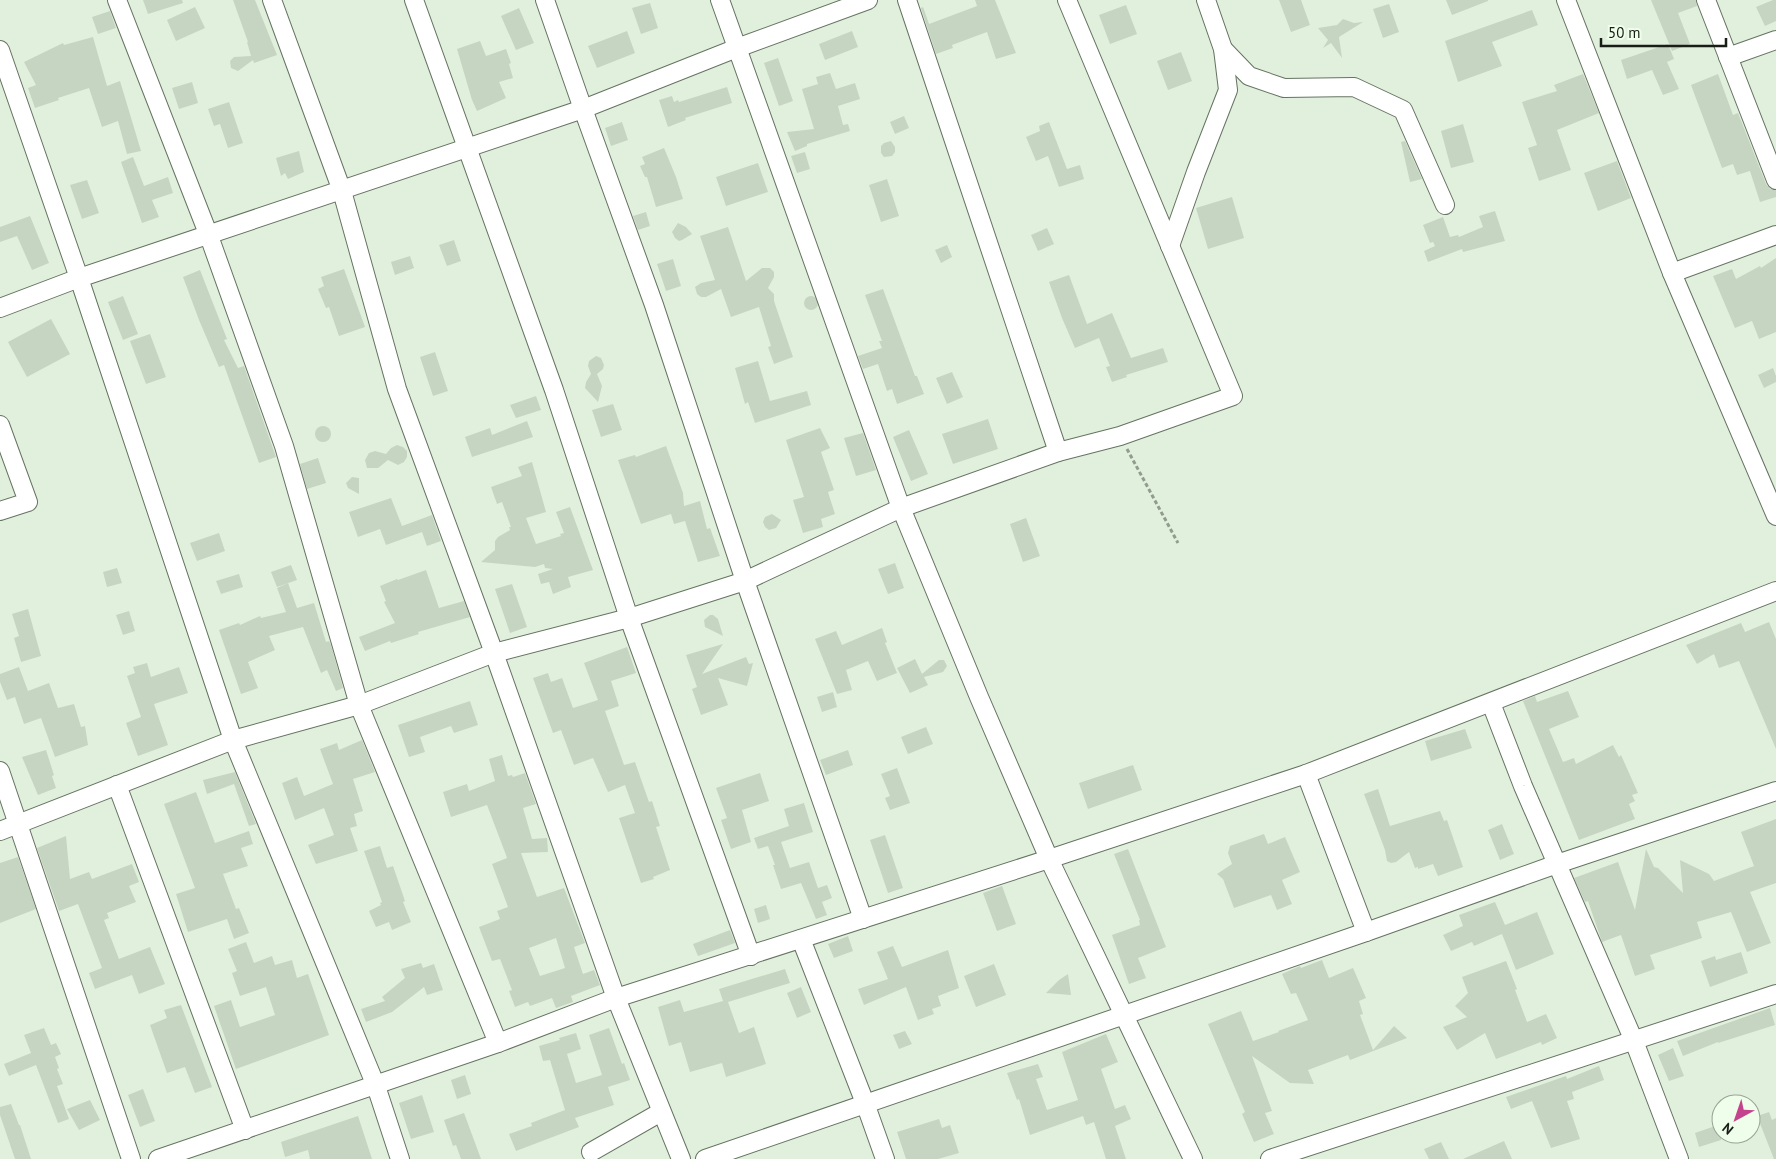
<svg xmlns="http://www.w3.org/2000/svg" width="1776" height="1159" viewBox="0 0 1776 1159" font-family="'PT Sans',sans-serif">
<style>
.building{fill:#c6d5c2;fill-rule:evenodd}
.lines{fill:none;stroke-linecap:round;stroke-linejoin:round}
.street-casing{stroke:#657361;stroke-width:20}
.path{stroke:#919c8e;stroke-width:3;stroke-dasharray:4 2.5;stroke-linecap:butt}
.street{stroke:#fff;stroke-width:18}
</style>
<rect width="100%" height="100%" fill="#e1f0dd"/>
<g class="building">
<path d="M143 0H182L183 3 148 14Z"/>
<path d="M233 0H255L277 55 254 63 253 60 238 71 231 68 230 61 234 57 251 56 247 42H248Z"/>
<path d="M975 0H995L1016 53 996 59 987 32 952 45 953 48 936 54 921 8 923 7 929 24 977 6Z"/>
<path d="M1279 0H1301L1310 25 1291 32Z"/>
<path d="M1446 0H1488V1L1452 15Z"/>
<path d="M1651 0H1696L1697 6 1678 13 1690 44 1672 51Z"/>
<path d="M1773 0H1776V21L1765 26 1756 7Z"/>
<path d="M650 3 658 28 641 34 632 8Z"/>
<path d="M1389 4 1399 32 1383 38 1373 9Z"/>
<path d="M1126 5 1137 34 1110 44 1099 15Z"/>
<path d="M195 7 205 28 176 41 167 20Z"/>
<path d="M519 8 534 43 516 50 501 16Z"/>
<path d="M1532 10 1538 25 1492 42 1502 66 1458 82 1445 41Z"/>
<path d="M110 11 116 28 98 34 92 17Z"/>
<path d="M1343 19 1354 23 1363 22 1339 37 1342 58 1331 43 1323 48 1328 40 1318 28 1337 25Z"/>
<path d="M627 31 635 53 597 68 588 46Z"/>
<path d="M852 31 858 47 825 60 819 44Z"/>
<path d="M93 37 107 86 120 81 141 151 127 154 118 121 102 127 89 88 58 98 59 100 35 108 28 88 36 85 24 62 63 43 64 45Z"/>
<path d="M480 41 486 56 506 49 511 63 509 64 513 78 499 82 506 98 477 111 472 100 457 49Z"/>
<path d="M1668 44 1674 59 1667 62 1679 89 1663 95 1652 70 1627 79 1621 60Z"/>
<path d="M1181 52 1192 81 1168 90 1157 61Z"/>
<path d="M778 58 793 101 779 106 764 63Z"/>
<path d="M830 73 836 89 855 83 860 99 838 106 843 125 848 124 850 131 807 144V146L795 151 787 132 814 129 802 89 818 84 816 77Z"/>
<path d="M1583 74 1599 113 1557 130 1571 170 1539 181 1528 148 1537 145 1522 102 1557 91 1554 85Z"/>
<path d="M1718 74 1733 115 1738 113 1766 184 1770 189 1776 190V197L1760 202 1750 171 1737 175 1733 164 1722 168 1691 85Z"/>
<path d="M192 82 198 103 179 109 172 88Z"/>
<path d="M727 87 732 103 685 118 686 120 668 127 659 100 672 96 674 102 678 100 679 102Z"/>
<path d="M229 102 243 143 228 148 220 124 214 126 208 109Z"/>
<path d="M904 116 909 128 895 134 890 122Z"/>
<path d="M622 122 628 140 611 146 605 128Z"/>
<path d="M1049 122 1067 169 1080 165 1084 179 1059 187 1048 156 1036 161 1026 137 1040 131 1039 126Z"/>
<path d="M1463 124 1474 162 1451 168 1441 131Z"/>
<path d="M891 141 895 147V152L892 156 884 157 881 153V146L884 143Z"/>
<path d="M1405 141 1422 179 1410 182 1401 142Z"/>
<path d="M664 148 676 177 683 199 656 207 647 177H645L640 166 645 164 642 157Z"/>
<path d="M299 151 304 172 288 179 285 173 281 176 276 158Z"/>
<path d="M805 152 810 169 797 173 791 156Z"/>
<path d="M133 157 144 186 168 177 173 193 152 200 159 217 142 223 121 162Z"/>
<path d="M1617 161 1631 198 1598 211 1584 173Z"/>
<path d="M758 163 768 192 726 206 716 177Z"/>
<path d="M887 179 899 216 881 222 869 185Z"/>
<path d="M87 180 99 213 82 219 70 185Z"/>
<path d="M1232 197 1244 238 1208 249 1196 208Z"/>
<path d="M1495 211 1505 241 1463 252 1462 249 1428 262 1424 251 1435 246 1433 242 1430 243 1423 225 1443 217 1450 237 1458 235 1459 237 1483 227 1479 216Z"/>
<path d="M646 212 650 226 638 230 633 216Z"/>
<path d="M30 216 49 263 32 270 17 236 0 242V227Z"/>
<path d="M678 223 686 227 692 234 682 240 679 241 675 238 672 232Z"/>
<path d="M728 227 746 281 762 268H770L774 272V277L768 288 774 294V301L793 357 774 364 768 347 771 346 759 307 731 317 721 289 706 297H701L697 294 695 287 701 283 715 280 700 236Z"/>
<path d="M1047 228 1054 244 1038 251 1031 235Z"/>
<path d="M454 240 461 261 447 266 439 245Z"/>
<path d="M947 245 952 257 941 263 935 250Z"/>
<path d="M410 256 414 268 395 275 391 262Z"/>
<path d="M1776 258V332L1759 339 1752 321 1735 328 1713 276 1732 269 1736 279 1760 266 1761 268Z"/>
<path d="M673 259 681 286 666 291 657 264Z"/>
<path d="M344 269 365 327 339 336 329 307 326 308 318 289 324 286 321 277Z"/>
<path d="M200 270 227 339 224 340 238 368 244 366 276 457 259 463 224 365 219 367 199 320 183 277Z"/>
<path d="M1069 275 1087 324 1112 313 1131 358 1163 348 1168 362 1126 375 1127 377 1112 382 1106 367 1110 366 1099 338 1075 348 1062 318 1049 282Z"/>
<path d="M883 289 915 376H917L924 394 897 404 892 389 887 391 878 364 863 369 858 356 882 348 879 341H882L865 295Z"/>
<circle cx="811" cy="303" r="7"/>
<path d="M123 296 138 334 123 340 108 302Z"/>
<path d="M51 319 70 354 27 377 8 342Z"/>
<path d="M150 334 166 377 146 384 130 341Z"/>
<path d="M435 352 448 391 433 396 420 357Z"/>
<path d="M596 356 601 358 604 365 603 369 597 374 602 386 598 402 585 388 586 382 591 374 588 366 589 361Z"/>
<path d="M758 361 770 401 807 391 811 405 755 423 748 402 745 404 735 368Z"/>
<path d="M1773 368 1776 376V382L1764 388 1758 375Z"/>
<path d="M952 372 963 397 947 404 936 378Z"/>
<path d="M536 396 541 410 516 418 510 405Z"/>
<path d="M613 404 622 430 601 437 592 410Z"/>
<path d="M988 419 998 449 953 464 942 434Z"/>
<path d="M527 421 533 437 472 457 465 437 490 428 492 435Z"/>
<circle cx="323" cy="434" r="8"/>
<path d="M820 428 830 448 821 452 834 490 828 492 835 514 821 519 823 527 803 533 793 500 804 497 786 440Z"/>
<path d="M909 430 928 474 911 481 893 437Z"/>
<path d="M863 433 876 470 856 476 844 438Z"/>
<path d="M397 445 403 447 407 451V457L404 462 398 465 388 460 378 468H367L365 460 369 453 375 451 386 454 391 448Z"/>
<path d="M666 446 683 493 684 506 700 501 707 529 710 528 720 556 698 562 685 521 674 524 671 514 641 524 618 460 635 455 636 457Z"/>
<path d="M318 458 326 483 307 489 300 464Z"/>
<path d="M532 462 546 512 526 518 536 544 561 536 560 534 564 533 556 512 570 507 593 570 568 577 571 587 553 594 549 582 541 584 538 574 553 569 545 568 544 564 535 567 481 562 495 550V541L498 537 510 530 509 527H511L502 502 497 504 491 487 522 476 518 467Z"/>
<path d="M352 477 359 478V494L348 488 346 483Z"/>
<path d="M391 498 402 526 432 515 441 541 427 546 422 532 386 545 380 529 358 537 349 512Z"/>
<path d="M772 514 781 520 776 528 769 530 765 527 763 522 765 517Z"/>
<path d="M1026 518 1040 556 1023 562 1010 524Z"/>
<path d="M219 533 225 551 197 561 190 543Z"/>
<path d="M895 563 904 588 888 594 878 569Z"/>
<path d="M291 565 297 580 277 587 271 572Z"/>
<path d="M117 568 122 583 107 587 103 572Z"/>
<path d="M426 570 439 608 464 601 470 617 418 632 419 634 391 643 390 641 365 651 359 637 395 623 384 602 386 601 380 586 397 579 398 580Z"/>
<path d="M239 574 243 587 221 594 216 581Z"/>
<path d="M288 583 297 608 314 603 326 642 329 641 331 645 343 688 336 691 327 670 321 673 303 627 269 636 275 650 248 662 258 688 241 694 219 630 239 623 240 625 260 616 261 618 286 612 277 588Z"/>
<path d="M512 584 527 627 510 633 495 589Z"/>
<path d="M28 609 41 656 21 662 14 638 19 636 12 614Z"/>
<path d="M129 611 135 631 123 635 116 615Z"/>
<path d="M710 615H713L718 619 723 636 705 627 704 620Z"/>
<path d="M1769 622 1776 639V749L1739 661 1719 668 1714 654 1697 664 1686 645 1741 623 1745 632Z"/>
<path d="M882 628 887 642 885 643 897 673 877 681 868 661 846 670 852 690 837 694 815 639 836 631 842 645Z"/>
<path d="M723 644 702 674 746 657 749 664 753 663 747 686 718 678 728 705 701 715 692 689 697 687 686 655Z"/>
<path d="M627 647 636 673 611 681 619 706 605 711 624 765 635 762 649 802 652 801 660 826 656 827 670 870 653 877 654 879 641 883 619 818 635 813 625 785 608 792 593 758 574 765 561 730 553 733 533 678 548 673 551 682 562 678 573 708 598 700 584 663Z"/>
<path d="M915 659 922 674 939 660H944L947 666 943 672 924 677 928 685 910 693 897 668Z"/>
<path d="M147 663 151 677 179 667 188 693 154 704 168 745 138 756 126 723 141 717 127 676 135 673 133 667Z"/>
<path d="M19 667 28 691 49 683 58 708 74 704 81 727 85 726 88 745 55 757 41 718 24 724 15 697 7 700 0 682V674Z"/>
<path d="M1568 691 1579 717 1549 729 1563 762 1574 758 1576 764 1613 745 1619 757 1621 755 1638 793 1632 795 1635 801 1629 804 1635 819 1579 840 1523 701 1535 696 1537 702Z"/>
<path d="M833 692 837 707 822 712 817 697Z"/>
<path d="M470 701 478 725 454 733 451 726 420 737 425 752 409 757 398 725Z"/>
<path d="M926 727 933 744 908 754 901 737Z"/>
<path d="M1465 729 1472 748 1431 761 1425 741Z"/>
<path d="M362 740 375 772 353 779 363 811 354 814 357 826 350 828 358 851 316 864 308 845 334 835 324 808 295 820 282 783 297 777 304 796 333 784 320 749 337 743 339 750Z"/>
<path d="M46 750 54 775 52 776 56 788 38 795 22 757Z"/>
<path d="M848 750 853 765 826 775 820 760Z"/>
<path d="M502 755 508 776 512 775 513 777 525 773 536 804 523 808 532 839 547 838 548 852 521 853 537 897 564 888 585 943 574 947 583 974 594 970 600 985 571 996 573 1002 556 1008 552 998 530 1006 528 1002 515 1007 509 991 512 990 500 959 492 961 479 927 500 919 497 911 508 907 492 864 507 858 506 855 487 805 451 817 443 792 467 784 469 791 495 781 489 759ZM556 938 565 968 540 976 529 948Z"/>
<path d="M1133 765 1142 790 1088 809 1079 783Z"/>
<path d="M897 768 910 803 890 810 885 798 890 796 881 774Z"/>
<path d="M235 772 256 824 249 826 234 784 207 794 203 780Z"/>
<path d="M760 773 769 801 742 810 751 842 731 849 721 820 727 818 716 788Z"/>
<path d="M1378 789 1390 826 1440 811 1444 821 1447 820 1463 867 1438 876 1433 864 1418 869V867L1415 868 1409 852 1396 862 1391 863 1387 861 1385 850 1364 794Z"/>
<path d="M196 792 215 843 249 831 253 844 241 848 248 866 223 874 236 909 239 908 249 933 234 939 227 919 188 932 176 894 195 888 164 804Z"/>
<path d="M804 803 813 832 781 842 790 868 809 862 818 888 827 885 832 898 822 902 827 915 816 919 801 883 781 889 773 865H775L768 846 758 849 754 838 789 826 784 809Z"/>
<path d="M1776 819V883L1750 892 1771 943 1747 952 1731 912 1697 922 1702 938 1650 955 1655 969 1635 976 1621 935 1602 942 1588 901 1585 902 1574 878 1618 862 1635 910 1646 849 1654 867 1658 868 1683 893 1680 860 1709 874 1714 881 1754 866 1741 832Z"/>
<path d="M1502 824 1514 854 1500 860 1488 830Z"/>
<path d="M1264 834 1268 844 1285 837 1300 872 1282 880 1292 904 1277 910 1271 895 1234 908 1223 879 1217 874 1232 864 1228 853 1230 846Z"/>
<path d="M885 835 903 888 888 893 870 840Z"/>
<path d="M66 836 70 879 89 872 92 879 132 864 139 882 129 886 136 902 107 913 109 918 104 920 119 959 150 947 165 984 139 994 132 975 95 989 89 973 102 968 78 904 59 911 37 848Z"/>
<path d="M380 846 387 868 393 866 405 901 403 902 411 922 392 930 389 922 376 927 369 911 381 905 380 903 382 902 364 851Z"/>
<path d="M1128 849 1166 947 1138 958 1146 978 1129 984 1112 935 1140 925 1139 920H1140L1114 854Z"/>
<path d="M18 857 36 909 0 923V863Z"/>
<path d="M1002 886 1016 924 997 931 983 893Z"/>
<path d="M1495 902 1505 925 1537 912 1554 954 1516 970 1502 934 1474 946 1472 942 1451 951 1443 935 1463 926 1459 915Z"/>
<path d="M766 905 770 919 758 923 754 909Z"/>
<path d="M730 930 735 943 698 956 693 944Z"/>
<path d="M848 936 853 951 834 958 828 944Z"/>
<path d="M246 942 254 963 272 956 275 965 292 960 297 978 308 974 329 1035 236 1069 214 1006 231 1000 240 1027 275 1015 266 987 240 996 232 973 237 971 228 949Z"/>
<path d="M893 946 902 967 948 950 959 988 938 996 941 1006 932 1009 934 1014 918 1020 906 987 864 1005 858 989 888 979 877 952Z"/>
<path d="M1741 952 1748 973 1710 987 1701 961 1715 956 1716 960Z"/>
<path d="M1322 960 1329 978 1353 968 1366 998 1359 1001 1363 1014 1360 1015 1373 1050 1394 1026 1407 1038 1350 1060 1348 1055 1308 1070 1314 1084 1290 1083 1252 1056 1272 1111 1265 1113 1274 1134 1254 1142 1242 1114 1245 1112 1208 1024 1241 1011 1253 1041 1279 1032 1278 1031 1308 1020 1296 993 1291 994 1282 974 1300 966 1301 968Z"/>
<path d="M1506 961 1517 989 1515 990 1527 1022 1546 1014 1557 1038 1542 1045 1541 1042 1496 1059 1485 1033 1457 1050 1443 1027 1467 1017 1455 1006 1468 993 1462 977Z"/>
<path d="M421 963 423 968 434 964 443 990 427 995 424 987 392 1012 366 1022 361 1009 385 1001 382 997 405 978 401 969Z"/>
<path d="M994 964 1006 995 976 1007 964 976Z"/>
<path d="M785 969 790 983 728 1002 739 1033 754 1027 766 1064 726 1077 722 1063 690 1072 681 1042 669 1046 658 1007 680 1000 684 1012 723 1001 719 989Z"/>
<path d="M1068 974 1071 995 1046 993 1059 980Z"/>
<path d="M801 987 811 1012 797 1018 787 993Z"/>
<path d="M181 1005 212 1087 195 1093 185 1067 167 1073 150 1025 167 1018 164 1010Z"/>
<path d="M1770 1008 1775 1025 1718 1043V1042L1683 1056 1677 1041Z"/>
<path d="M44 1028 51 1045 56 1043 61 1054 55 1057 59 1068 57 1069 63 1084 57 1086 69 1119 58 1123 36 1065 9 1076 4 1064 31 1053 24 1035Z"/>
<path d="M609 1028 622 1064 624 1063 630 1080 608 1087 614 1105 575 1118 579 1127 516 1151 509 1134 532 1126 531 1123 565 1110 550 1060 543 1061 539 1046 560 1040 559 1038 576 1033 581 1049 567 1054 576 1083 602 1075 589 1035Z"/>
<path d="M905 1031 912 1044 899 1049 893 1035Z"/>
<path d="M1106 1034 1118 1062 1101 1069 1115 1109 1125 1105 1131 1119 1115 1126 1126 1159H1106L1094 1122 1086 1125 1083 1116 1030 1135 1019 1099 1017 1100 1007 1073 1038 1064 1043 1077 1036 1079 1047 1110 1078 1100 1062 1052Z"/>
<path d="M1673 1048 1684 1076 1669 1081 1658 1055Z"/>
<path d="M1599 1066 1604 1080 1572 1092 1574 1099 1567 1101 1580 1139 1551 1148 1532 1101 1511 1109 1506 1097 1566 1076 1567 1079Z"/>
<path d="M465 1075 471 1094 457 1099 451 1080Z"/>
<path d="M143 1089 155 1121 140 1127 128 1095Z"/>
<path d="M422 1095 434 1132 411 1139 399 1103Z"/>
<path d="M90 1100 100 1120 79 1130 67 1109Z"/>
<path d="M11 1104 19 1125H20L31 1159H15L0 1115V1107Z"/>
<path d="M1769 1112 1772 1120 1776 1118V1159H1774L1757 1116Z"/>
<path d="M464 1113 481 1159H461L456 1145 453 1146 444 1120Z"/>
<path d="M358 1116 372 1159H310L308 1150 285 1157 281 1142Z"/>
<path d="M939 1119 942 1128 950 1125 959 1153 938 1159H906L897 1132Z"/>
<path d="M1721 1124V1140L1699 1147 1695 1133Z"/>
<path d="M1504 1141 1512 1159H1463Z"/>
<path d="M1441 1142 1449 1159H1429L1424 1149Z"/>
</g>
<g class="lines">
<defs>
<g id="street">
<path d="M117 0 209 236 284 446 359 705 498 1043"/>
<path d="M272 0 342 191 397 389 494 653 616 998 681 1159"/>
<path d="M414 0 554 390 629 618 751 956"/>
<path d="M545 0 583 109 654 305 745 581 863 919"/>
<path d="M720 0 901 508 979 697 1049 859 1193 1159"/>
<path d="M907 0 1058 452"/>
<path d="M1566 0 1672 273 1776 516"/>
<path d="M1706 0 1776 180"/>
<path d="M1223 49 1249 76 1284 88 1354 87 1403 110 1445 205"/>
<path d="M0 50 79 278 0 308"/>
<path d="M1728 57 1776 40"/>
<path d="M1170 246 1196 172 1228 90 1223 49 1206 0"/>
<path d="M1672 273 1776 235"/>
<path d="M0 425 28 502 0 511"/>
<path d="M1491 703 1523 786 1634 1041 1679 1159"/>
<path d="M0 771 131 1159"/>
<path d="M1306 774 1366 932"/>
<path d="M117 785 245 1130"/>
<path d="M0 831 233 740 359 705 494 653 629 618 745 581 901 508 1058 452 1120 436 1233 396 1067 0"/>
<path d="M801 939 865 1103 885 1159"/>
<path d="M591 1152 661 1112"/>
<path d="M158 1159 498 1043 616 998 1049 859 1306 774 1776 591"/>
<path d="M400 1159 376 1086 233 740 79 278 583 109 737 48 868 0"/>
<path d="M705 1159 1366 932 1557 864 1776 791"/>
<path d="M1270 1159 1776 994"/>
</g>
</defs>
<use href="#street" class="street-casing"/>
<path class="path" d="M1127 449 1178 543"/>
<use href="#street" class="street"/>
</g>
<g transform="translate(1736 1119) rotate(220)"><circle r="24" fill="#eefeea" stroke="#98a495"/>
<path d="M0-4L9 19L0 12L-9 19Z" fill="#c4438d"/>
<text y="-8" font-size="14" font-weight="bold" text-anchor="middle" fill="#181d16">N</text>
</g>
<path d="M1601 38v8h125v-8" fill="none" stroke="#181d16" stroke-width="2.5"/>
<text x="1608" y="38" font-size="15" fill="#181d16" stroke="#eefeea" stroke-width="4" paint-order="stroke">50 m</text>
</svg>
